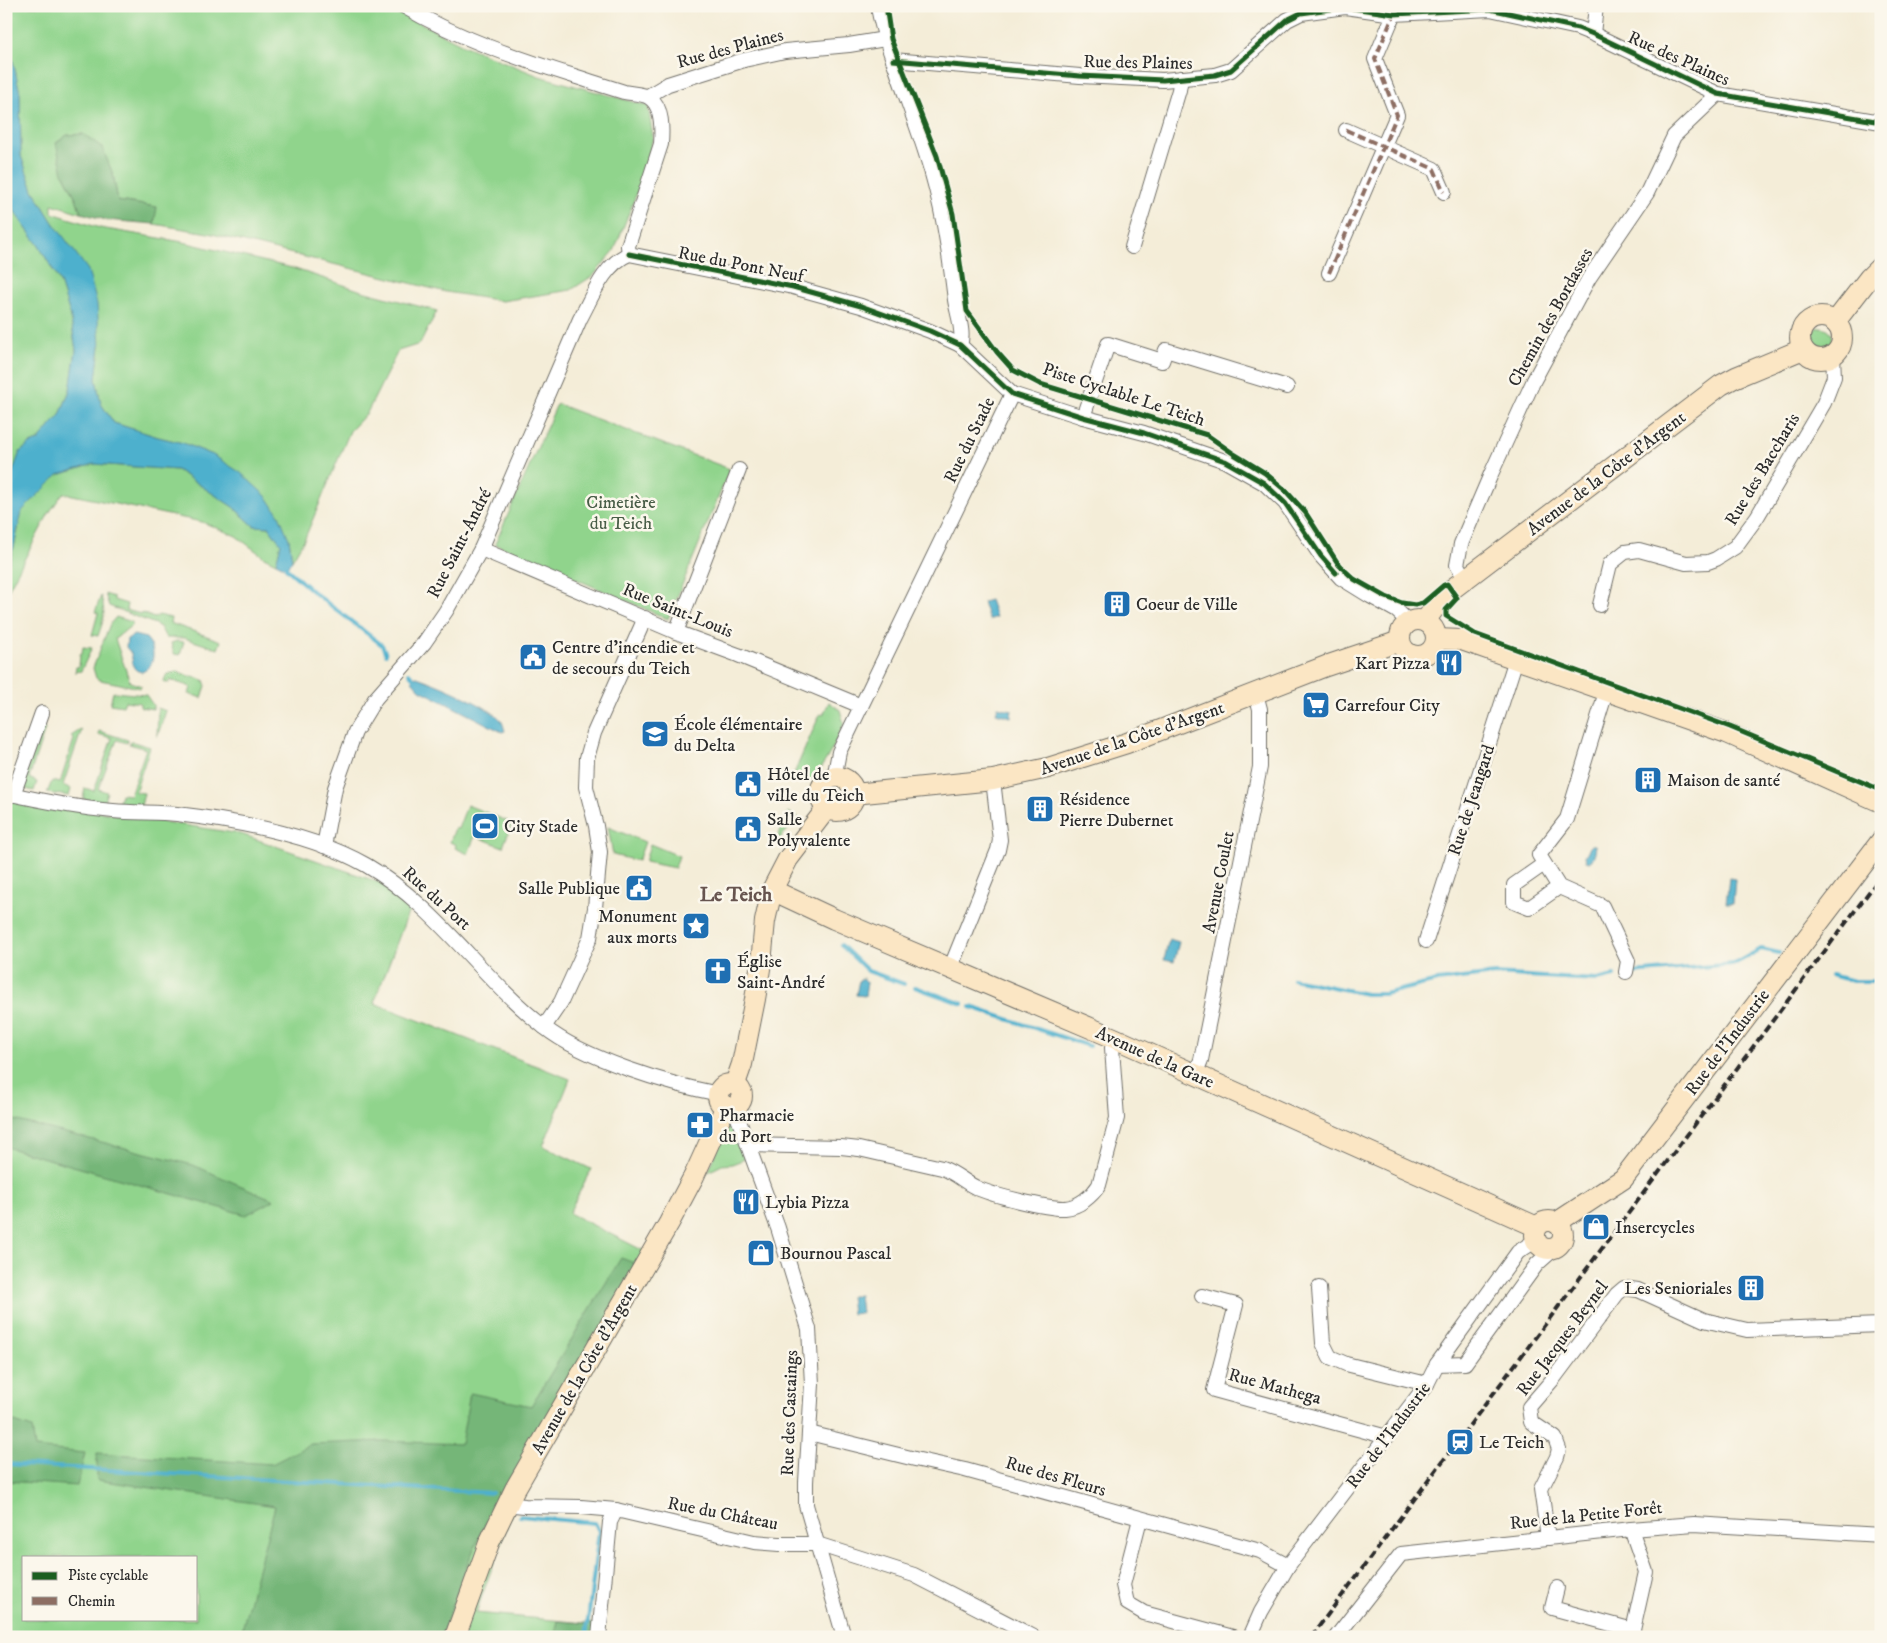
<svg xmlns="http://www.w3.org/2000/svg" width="1887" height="1643" viewBox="0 0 1887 1643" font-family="'IM FELL DW Pica',serif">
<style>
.green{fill:#90d48c;stroke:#5e805c;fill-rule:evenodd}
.forest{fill:#74b678;stroke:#507052}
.water{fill:#4eb0cd;stroke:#3c6e7c}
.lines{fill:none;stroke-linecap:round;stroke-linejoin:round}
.stream{stroke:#4eb0cd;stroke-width:4}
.minor-casing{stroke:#716f68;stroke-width:16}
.secondary-casing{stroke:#716f68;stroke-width:22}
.minor{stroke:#fff;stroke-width:14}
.secondary{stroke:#fbe6c4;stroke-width:20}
.rail{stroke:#2b2b2b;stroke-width:4;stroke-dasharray:8 4;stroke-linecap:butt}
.quiet{stroke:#8d6e63;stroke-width:4;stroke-dasharray:8 4;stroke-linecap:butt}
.cycleway-casing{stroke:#fbf7ec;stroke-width:8}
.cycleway{stroke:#1b5e20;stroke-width:5}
.labels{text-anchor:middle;stroke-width:5;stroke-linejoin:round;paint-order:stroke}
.street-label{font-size:18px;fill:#2b2b2b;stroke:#fbf7ec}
.park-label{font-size:18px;fill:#495e48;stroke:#fbf7ec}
.poi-label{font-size:18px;fill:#2b2b2b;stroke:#fbf7ec;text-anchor:start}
.quarter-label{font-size:20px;font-weight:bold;fill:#67544f;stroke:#fbf7ec}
</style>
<rect width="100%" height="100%" fill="#fbf7ec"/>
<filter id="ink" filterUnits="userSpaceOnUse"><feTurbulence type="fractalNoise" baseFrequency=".02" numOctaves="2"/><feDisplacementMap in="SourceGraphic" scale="10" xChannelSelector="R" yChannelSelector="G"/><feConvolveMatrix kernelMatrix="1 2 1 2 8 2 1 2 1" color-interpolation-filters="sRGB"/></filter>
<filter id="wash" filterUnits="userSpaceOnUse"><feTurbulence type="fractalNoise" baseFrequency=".0096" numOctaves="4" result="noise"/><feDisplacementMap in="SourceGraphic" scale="20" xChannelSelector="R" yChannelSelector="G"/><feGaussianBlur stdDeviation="1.12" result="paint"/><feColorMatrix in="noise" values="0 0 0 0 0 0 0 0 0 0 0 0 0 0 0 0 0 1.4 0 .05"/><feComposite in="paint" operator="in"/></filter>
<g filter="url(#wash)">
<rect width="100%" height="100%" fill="#f4edd8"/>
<g class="green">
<path d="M6 6H388L465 46 539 76 648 106 653 137 645 172 614 251 594 275 571 290 502 301 446 292 208 233 154 224 156 207 118 201 113 174 63 173 76 198 81 213 52 204V213L100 228 183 242 292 268 362 291 437 311 420 344 398 351 367 413 350 431 305 538 292 560 289 539 213 455 183 443 158 437 114 423 101 404 96 379 100 346 52 221 33 190 21 156 20 93 6 29Z"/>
<path d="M6 195 18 217 39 246 60 282 70 314 76 350 70 390 60 415 38 441 30 444 20 452 6 490Z"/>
<circle cx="1821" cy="339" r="12"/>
<path d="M557 404 730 469 668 619 495 544Z"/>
<path d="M94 464 177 470 233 507 254 526 269 527 281 544 276 563 264 557 236 536 202 522 63 493 49 513 6 594V570L14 547 22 511 58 475Z"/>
<path d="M105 594 114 597V600L127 604 126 610 141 614 142 613 154 618 159 615 171 618 170 623 221 641 218 649 184 638H166L160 627 155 624 109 606Z"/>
<path d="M101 596C106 614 104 619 98 636L92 635 98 613 95 612Z"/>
<path d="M116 617 132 622V625L115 639 130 682 142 686 140 688 100 680 96 678 93 668 110 624Z"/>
<path d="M177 641 184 642 180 655 174 654 171 643Z"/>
<path d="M83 647 92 648 81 671 75 672 76 667H79L80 654 82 653Z"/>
<path d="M176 672 204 680 206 686 202 698 189 694 191 687 170 680 169 683 163 682 168 674Z"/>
<path d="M113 692 146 695 153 705V709L140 707V703L125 701 123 706 110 704Z"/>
<path d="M829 702 840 710 844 724C834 746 825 766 808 783L792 778 820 714 823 715Z"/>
<path d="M158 708 166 711 157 737Z"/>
<path d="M42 727 45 729 29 778 37 782 34 791 21 788Z"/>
<path d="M82 729 63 785 71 789 69 796 47 793 52 781 60 783 74 739 71 736Z"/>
<path d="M99 731 128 740 127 743 117 740 98 789 107 792 104 801 83 799 85 788 94 791 112 738 98 734Z"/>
<path d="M130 741 150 747 135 792 144 793 141 806 118 804 121 794 130 795 146 749 129 744Z"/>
<path d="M6 797 241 834 384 884 410 908 374 1003 570 1079 543 1146 591 1169 569 1213 654 1256 512 1511 476 1613 596 1624 595 1637H6ZM24 1557H196V1619H24Z"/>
<path d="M467 805 512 823 503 847 475 836 468 854 455 848 456 845 450 842 455 828 458 829Z"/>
<path d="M788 812 799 818 776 842Z"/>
<path d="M608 827 645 842 638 861 613 855Z"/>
<path d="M650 844 679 856 675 868 645 862Z"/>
<path d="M728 1126 733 1128 745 1159 732 1164 722 1165 708 1172Z"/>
</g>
<g class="forest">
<path d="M83 134 102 147 113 174 118 201 157 207 154 224 106 220 81 213 76 198 63 173 56 143 67 135Z"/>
<path d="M6 1118 193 1165 274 1200 246 1215 6 1147Z"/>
<path d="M621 1258 647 1268 512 1511 487 1521 469 1560 441 1637H240L275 1506 97 1480V1453L272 1464 311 1444 383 1441 461 1444 470 1393 531 1406Z"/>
<path d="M6 1419 32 1428 35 1448 85 1453 77 1486 6 1481Z"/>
<path d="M558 1621 596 1624V1637H554Z"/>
</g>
<g class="water">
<path d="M6 29 20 93 21 156 33 190 52 221 88 270 97 304 100 346 96 379 101 404 114 423 158 437 183 443 213 455 241 473 267 497 279 515 289 539 292 560 286 568 276 563 281 544 269 527 254 526 233 507 177 470 94 464 58 475 22 511 14 547 6 570V490L20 452 30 444 38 441 60 415 70 390 76 350 70 314 60 282 39 246 18 217 6 195Z"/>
<path d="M990 600 996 617 989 620 983 602Z"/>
<path d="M134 635 146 638C156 648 156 666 142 672 130 670 134 663 131 654 130 651 127 649 126 647L127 639Z"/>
<path d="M414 676C433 682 490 706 501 720 503 723 504 728 505 731L502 732 420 690 412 681Z"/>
<path d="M998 707 1012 710 1011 717 996 713Z"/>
<path d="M1591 845H1595C1597 849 1594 860 1589 862L1586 861 1585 856Z"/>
<path d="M1729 878 1735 879 1733 903H1726Z"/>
<path d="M1169 939 1179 942 1174 962 1164 960Z"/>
<path d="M863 978 867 982 865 996 856 995 859 980Z"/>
<path d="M859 1295 861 1313 852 1314 850 1296Z"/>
</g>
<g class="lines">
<g class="stream">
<path d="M286 566V568L312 591 382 645 386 654"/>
<path d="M409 673 415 680"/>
<path d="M841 945 868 971 904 984"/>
<path d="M1831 975 1853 981H1881"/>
<path d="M1630 976 1633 973 1734 964 1761 949 1779 953"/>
<path d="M1293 979 1366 994H1384L1437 981 1495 974 1597 980 1614 976"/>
<path d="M915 987 963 1004"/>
<path d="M971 1007 1089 1046"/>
<path d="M6 1464 492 1493"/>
<path d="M520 1516 595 1523 599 1531 586 1637"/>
</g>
</g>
</g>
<g filter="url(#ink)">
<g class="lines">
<defs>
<g id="minor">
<path d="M403 6C455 37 519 59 577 77 592 82 608 87 624 92 632 94 643 93 650 98 663 107 662 130 661 144L628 246 629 254"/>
<path d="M878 6C881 28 889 48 896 68 906 97 917 126 926 154 942 202 949 250 955 300 957 313 965 333 960 345"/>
<path d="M1593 34 1596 6"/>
<path d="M893 60 1080 76 1163 80 1215 75 1231 70 1287 20 1301 13 1345 7 1394 14 1490 9 1578 28 1593 34 1718 94 1881 122"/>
<path d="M648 96 668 84 744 60 785 51 849 45 885 39"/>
<path d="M1346 130 1434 169 1444 192"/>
<path d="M1132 247 1179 90 1181 78"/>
<path d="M629 254 793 287 861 306 930 331 960 345 1012 394 1083 417 1144 433 1225 461 1264 483 1285 503 1321 556 1341 578 1370 596 1397 611 1409 622"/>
<path d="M1329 273 1397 115 1375 59 1394 14"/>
<path d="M1083 417 1108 344 1162 361 1166 350 1287 387"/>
<path d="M481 549 676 632 738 655 861 706"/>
<path d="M1466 580 1457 565 1461 544 1491 474 1534 380 1589 278 1647 193 1674 136 1718 94"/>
<path d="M1600 605 1610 564 1625 552 1639 550 1686 563 1708 562 1716 559 1735 547 1757 517 1824 403 1834 377 1833 356"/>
<path d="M676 632 739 470"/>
<path d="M1606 692 1567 819 1539 855 1559 887 1602 906 1628 961 1626 972"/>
<path d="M834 778 839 752 1012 394"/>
<path d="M6 793C42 801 77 808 113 811 134 813 156 812 177 814 236 821 314 835 366 865 437 906 480 977 544 1027 584 1059 668 1084 719 1094"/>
<path d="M13 795 42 713"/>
<path d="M324 846 335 788 355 732 375 699 424 643 446 611 481 549 580 319C592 297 604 264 629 254"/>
<path d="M1544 864 1514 885V902L1529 908 1559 887"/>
<path d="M1426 941 1516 659"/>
<path d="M950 969 998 850 1000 840 993 780"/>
<path d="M544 1027 561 1002 590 938 595 908 600 852 596 826 586 787 587 758 594 733 645 618"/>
<path d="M1195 1075 1201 1060 1260 767V709L1256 694"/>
<path d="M734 1107 778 1228 809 1329 812 1384 806 1482V1505L844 1637"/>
<path d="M749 1145 841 1147 859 1149 942 1168C956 1173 963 1181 975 1187 990 1195 1049 1209 1065 1208 1079 1207 1092 1196 1099 1185L1117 1118 1112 1048 1114 1038"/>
<path d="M1319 1288 1323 1343 1330 1357 1346 1364 1427 1384"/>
<path d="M1202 1296 1236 1305 1214 1390 1387 1437"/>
<path d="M1437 1364 1465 1363 1537 1264 1555 1248"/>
<path d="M809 1433 915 1459 965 1470 1260 1551 1288 1566"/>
<path d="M508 1502 514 1505 525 1506 581 1507 616 1510 754 1542 779 1544H817L914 1575 1034 1637"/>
<path d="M1140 1519 1123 1585 1127 1603 1144 1613 1233 1637"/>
<path d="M1548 1538 1541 1489 1557 1457 1559 1449 1555 1438 1531 1422 1529 1407 1554 1378 1617 1294 1624 1288 1638 1290 1704 1320 1747 1330 1881 1325"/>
<path d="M1557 1588 1552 1608 1633 1630 1646 1572 1631 1529"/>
<path d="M599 1637 610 1522 616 1510"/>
<path d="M1250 1637 1261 1612 1288 1566 1427 1384 1437 1364 1518 1252 1535 1241"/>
<path d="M1336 1637 1401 1554 1631 1529 1694 1524 1881 1535"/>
</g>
<g id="secondary">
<circle cx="1821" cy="338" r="21"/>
<path d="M1835 322 1869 278 1881 266"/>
<circle cx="1418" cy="638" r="18"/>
<path d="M1425 621 1436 606 1451 590 1721 385 1736 377 1803 349"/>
<path d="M1437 639 1462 640 1727 733 1881 802"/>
<circle cx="837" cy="794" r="17"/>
<path d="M854 794 993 780 1048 768 1127 743 1326 666 1400 641"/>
<path d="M772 890 834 919 1114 1038 1537 1227"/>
<path d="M735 1084 742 1064 755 999 761 963 765 921 772 890 788 859 827 808"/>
<circle cx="730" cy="1096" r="12"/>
<circle cx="1549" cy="1235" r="14"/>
<path d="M1556 1223 1623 1179 1881 841"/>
<path d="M455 1637 489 1543 515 1489 669 1223 694 1176 726 1106"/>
</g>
</defs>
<use href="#minor" class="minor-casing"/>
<use href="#secondary" class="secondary-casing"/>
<use href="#minor" class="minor"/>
<use href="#secondary" class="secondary"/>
<path class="rail" d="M1311 1637 1881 876"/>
<g class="quiet">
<path d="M1346 130 1434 169 1444 192"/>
<path d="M1329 273 1397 115 1375 59 1394 14"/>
</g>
<defs>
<g id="cycleway">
<path d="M886 6 891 39 937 156 953 214 967 311 997 352 1013 370 1040 384 1207 435 1234 454 1265 473 1285 490 1305 512 1339 565 1354 579 1386 597 1402 603 1415 605 1423 603 1444 585 1447 584 1457 598 1446 610V616L1475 634 1730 727 1881 790"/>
<path d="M893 60 1080 76 1163 80 1215 75 1231 70 1287 20 1301 13 1345 7 1394 14 1490 9 1578 28 1593 34 1718 94 1881 122"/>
<path d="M629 254 793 287 861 306 930 331 960 345 1012 394 1083 417 1144 433 1225 461 1264 483 1285 503 1321 556 1336 573"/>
</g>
</defs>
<use href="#cycleway" class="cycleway-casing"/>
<use href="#cycleway" class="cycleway"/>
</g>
</g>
<defs>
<symbol id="building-square" viewBox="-11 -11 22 22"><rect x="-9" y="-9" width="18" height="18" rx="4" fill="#1f6fb2" stroke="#fbf7ec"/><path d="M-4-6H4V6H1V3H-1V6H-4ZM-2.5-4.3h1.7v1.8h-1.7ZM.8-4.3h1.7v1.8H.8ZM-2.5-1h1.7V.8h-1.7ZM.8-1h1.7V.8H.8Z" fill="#fff"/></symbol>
<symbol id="civic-square" viewBox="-11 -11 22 22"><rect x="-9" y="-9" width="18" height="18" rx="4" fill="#1f6fb2" stroke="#fbf7ec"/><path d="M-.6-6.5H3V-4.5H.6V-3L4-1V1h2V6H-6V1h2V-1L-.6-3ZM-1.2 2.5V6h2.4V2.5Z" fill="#fff"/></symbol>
<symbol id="restaurant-square" viewBox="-11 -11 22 22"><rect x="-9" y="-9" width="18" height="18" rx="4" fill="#1f6fb2" stroke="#fbf7ec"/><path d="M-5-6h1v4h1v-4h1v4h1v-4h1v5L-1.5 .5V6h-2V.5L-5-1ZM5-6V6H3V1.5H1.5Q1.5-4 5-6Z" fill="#fff"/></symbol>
<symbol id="supermarket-square" viewBox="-11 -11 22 22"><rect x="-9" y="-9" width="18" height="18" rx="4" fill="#1f6fb2" stroke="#fbf7ec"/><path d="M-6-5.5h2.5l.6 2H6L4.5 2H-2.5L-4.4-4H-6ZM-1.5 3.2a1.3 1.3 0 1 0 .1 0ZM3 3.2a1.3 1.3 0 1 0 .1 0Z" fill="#fff"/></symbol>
<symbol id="school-square" viewBox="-11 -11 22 22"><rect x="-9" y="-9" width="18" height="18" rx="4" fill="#1f6fb2" stroke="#fbf7ec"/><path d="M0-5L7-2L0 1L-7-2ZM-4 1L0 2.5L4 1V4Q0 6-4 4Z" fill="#fff"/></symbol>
<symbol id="stadium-square" viewBox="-11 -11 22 22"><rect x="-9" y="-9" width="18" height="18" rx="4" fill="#1f6fb2" stroke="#fbf7ec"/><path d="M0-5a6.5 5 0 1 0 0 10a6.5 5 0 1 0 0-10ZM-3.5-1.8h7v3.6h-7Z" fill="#fff"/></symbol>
<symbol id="sight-square" viewBox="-11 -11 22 22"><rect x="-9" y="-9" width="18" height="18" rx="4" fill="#1f6fb2" stroke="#fbf7ec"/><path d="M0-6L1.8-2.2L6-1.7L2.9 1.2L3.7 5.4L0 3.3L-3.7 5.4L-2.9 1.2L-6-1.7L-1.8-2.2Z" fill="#fff"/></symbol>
<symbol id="church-square" viewBox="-11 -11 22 22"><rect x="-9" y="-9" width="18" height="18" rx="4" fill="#1f6fb2" stroke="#fbf7ec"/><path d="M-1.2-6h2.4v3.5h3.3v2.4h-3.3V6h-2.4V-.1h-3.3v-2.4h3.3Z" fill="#fff"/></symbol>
<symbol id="pharmacy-square" viewBox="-11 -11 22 22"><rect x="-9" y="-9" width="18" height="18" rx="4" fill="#1f6fb2" stroke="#fbf7ec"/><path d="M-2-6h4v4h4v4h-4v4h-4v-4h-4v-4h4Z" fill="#fff"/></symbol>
<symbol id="shop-square" viewBox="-11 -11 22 22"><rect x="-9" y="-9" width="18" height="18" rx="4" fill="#1f6fb2" stroke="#fbf7ec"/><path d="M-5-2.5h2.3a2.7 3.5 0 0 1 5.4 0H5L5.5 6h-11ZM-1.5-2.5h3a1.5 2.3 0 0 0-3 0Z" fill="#fff"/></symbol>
<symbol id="station-square" viewBox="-11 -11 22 22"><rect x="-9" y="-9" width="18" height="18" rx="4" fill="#1f6fb2" stroke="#fbf7ec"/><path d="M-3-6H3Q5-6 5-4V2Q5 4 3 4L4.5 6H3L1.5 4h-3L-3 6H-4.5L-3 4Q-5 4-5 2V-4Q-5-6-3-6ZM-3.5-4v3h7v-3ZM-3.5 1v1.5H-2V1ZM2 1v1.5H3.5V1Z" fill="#fff"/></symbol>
</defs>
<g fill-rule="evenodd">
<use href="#building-square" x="1101" y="588" width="32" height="32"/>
<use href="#civic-square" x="517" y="641" width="32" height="32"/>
<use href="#restaurant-square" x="1433" y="647" width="32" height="32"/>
<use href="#supermarket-square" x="1300" y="689" width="32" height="32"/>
<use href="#school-square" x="639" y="718" width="32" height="32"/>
<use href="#building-square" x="1632" y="764" width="32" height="32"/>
<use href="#civic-square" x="732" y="768" width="32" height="32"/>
<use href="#building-square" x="1024" y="793" width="32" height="32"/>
<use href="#stadium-square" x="469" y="810" width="32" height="32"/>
<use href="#civic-square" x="732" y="813" width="32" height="32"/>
<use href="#civic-square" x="623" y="872" width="32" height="32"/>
<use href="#sight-square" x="680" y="910" width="32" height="32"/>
<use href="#church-square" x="702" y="955" width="32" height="32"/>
<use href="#pharmacy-square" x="684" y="1109" width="32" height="32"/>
<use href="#restaurant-square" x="730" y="1186" width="32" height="32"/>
<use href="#shop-square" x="1580" y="1211" width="32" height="32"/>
<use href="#shop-square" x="745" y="1237" width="32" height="32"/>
<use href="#building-square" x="1735" y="1272" width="32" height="32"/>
<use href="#station-square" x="1444" y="1426" width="32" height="32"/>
</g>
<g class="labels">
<g class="street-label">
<text transform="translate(730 48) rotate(-15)" y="6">Rue des Plaines</text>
<text transform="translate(1679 58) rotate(24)" y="6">Rue des Plaines</text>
<text transform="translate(1138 62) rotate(1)" y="6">Rue des Plaines</text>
<text transform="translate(741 264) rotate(11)" y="6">Rue du Pont Neuf</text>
<text transform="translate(1550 317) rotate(-61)" y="6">Chemin des Bordasses</text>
<text transform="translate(1124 394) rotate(18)" y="6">Piste Cyclable Le Teich</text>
<text transform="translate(969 440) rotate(-64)" y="6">Rue du Stade</text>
<text transform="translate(1762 469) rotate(-59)" y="6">Rue des Baccharis</text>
<text transform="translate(1606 473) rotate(-37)" y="6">Avenue de la Côte d'Argent</text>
<text transform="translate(459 543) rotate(-63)" y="6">Rue Saint-André</text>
<text transform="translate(678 610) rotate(22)" y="6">Rue Saint-Louis</text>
<text transform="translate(1132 738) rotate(-19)" y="6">Avenue de la Côte d'Argent</text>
<text transform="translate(1471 800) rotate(-72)" y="6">Rue de Jeangard</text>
<text transform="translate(1218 882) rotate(-79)" y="6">Avenue Coulet</text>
<text transform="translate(437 898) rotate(42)" y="6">Rue du Port</text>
<text transform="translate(1727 1042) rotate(-53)" y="6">Rue de l'Industrie</text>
<text transform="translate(1155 1057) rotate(24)" y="6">Avenue de la Gare</text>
<text transform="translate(1562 1338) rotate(-53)" y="6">Rue Jacques Beynel</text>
<text transform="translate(584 1369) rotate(-60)" y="6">Avenue de la Côte d'Argent</text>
<text transform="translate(1275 1386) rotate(15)" y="6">Rue Mathega</text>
<text transform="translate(789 1413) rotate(-88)" y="6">Rue des Castaings</text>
<text transform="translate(1388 1435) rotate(-53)" y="6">Rue de l'Industrie</text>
<text transform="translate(1056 1476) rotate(16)" y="6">Rue des Fleurs</text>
<text transform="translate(723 1513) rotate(11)" y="6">Rue du Château</text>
<text transform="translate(1586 1515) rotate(-6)" y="6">Rue de la Petite Forêt</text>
</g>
<g class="park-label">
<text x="621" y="508">Cimetière<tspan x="621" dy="21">du Teich</tspan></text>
</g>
<g class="poi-label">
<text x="1136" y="610">Coeur de Ville</text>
<text x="552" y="653">Centre d'incendie et<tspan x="552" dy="21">de secours du Teich</tspan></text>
<text x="1430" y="669" text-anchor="end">Kart Pizza</text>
<text x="1335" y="711">Carrefour City</text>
<text x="674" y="730">École élémentaire<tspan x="674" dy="21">du Delta</tspan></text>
<text x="767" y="780">Hôtel de<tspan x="767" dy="21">ville du Teich</tspan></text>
<text x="1667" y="786">Maison de santé</text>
<text x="1059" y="805">Résidence<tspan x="1059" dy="21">Pierre Dubernet</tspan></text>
<text x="767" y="825">Salle<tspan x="767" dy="21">Polyvalente</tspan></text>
<text x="504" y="832">City Stade</text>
<text x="620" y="894" text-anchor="end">Salle Publique</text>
<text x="677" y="922" text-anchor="end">Monument<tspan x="677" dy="21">aux morts</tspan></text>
<text x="737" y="967">Église<tspan x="737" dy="21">Saint-André</tspan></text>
<text x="719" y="1121">Pharmacie<tspan x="719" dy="21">du Port</tspan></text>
<text x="765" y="1208">Lybia Pizza</text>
<text x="1615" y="1233">Insercycles</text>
<text x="780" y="1259">Bournou Pascal</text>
<text x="1732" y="1294" text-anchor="end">Les Senioriales</text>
<text x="1479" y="1448">Le Teich</text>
</g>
<g class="quarter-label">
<text x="736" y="901">Le Teich</text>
</g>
</g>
<rect width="1887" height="1643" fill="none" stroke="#fbf7ec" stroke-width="25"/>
<rect x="22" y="1556" width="175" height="65" fill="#fbf7ec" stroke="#a8a59f"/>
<rect x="32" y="1572" width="25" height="8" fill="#1b5e20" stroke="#a8a59f"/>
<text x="68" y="1580" font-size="15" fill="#2b2b2b">Piste cyclable</text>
<rect x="32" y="1597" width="25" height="8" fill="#8d6e63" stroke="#a8a59f"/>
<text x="68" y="1606" font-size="15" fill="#2b2b2b">Chemin</text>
</svg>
